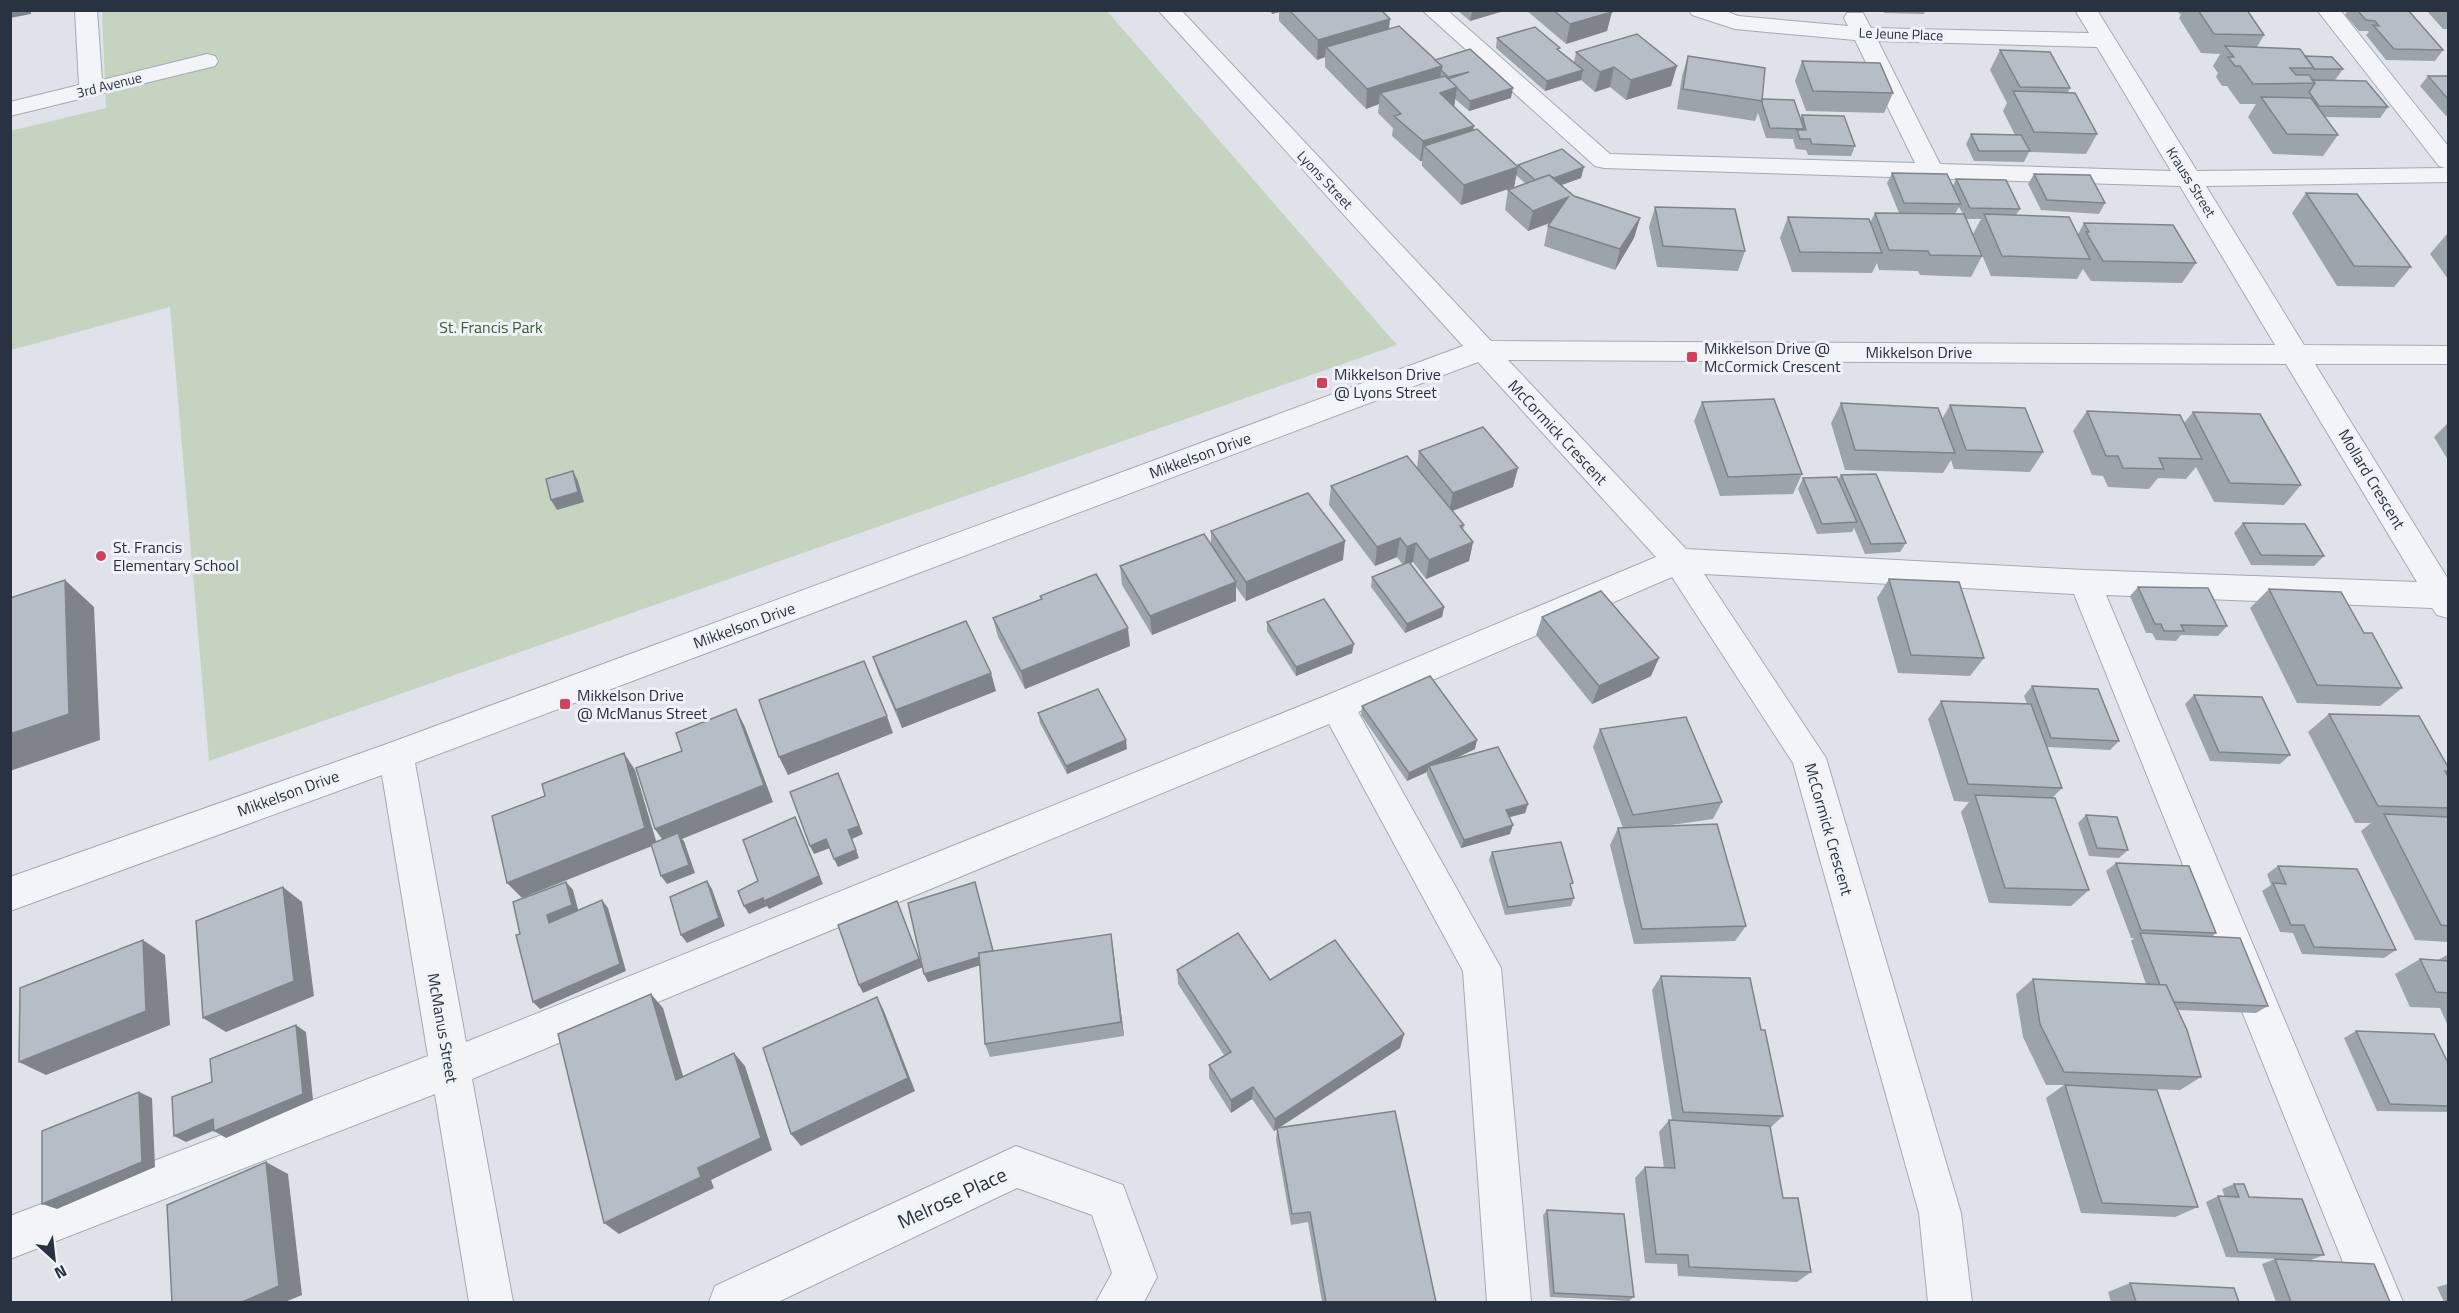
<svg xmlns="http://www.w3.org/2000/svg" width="2459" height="1313" viewBox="0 0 2459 1313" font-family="'Titillium Web',sans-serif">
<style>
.green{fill:#c6d3c0}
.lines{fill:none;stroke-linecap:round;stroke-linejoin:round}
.minor-casing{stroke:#a4aab3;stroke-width:2}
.minor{fill:#f2f4f7;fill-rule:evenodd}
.wall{fill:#9da3aa;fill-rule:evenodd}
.shaded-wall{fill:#7f848b}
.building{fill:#b6bdc6;stroke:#7f848b;stroke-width:1.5}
.poi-dot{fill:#d0425c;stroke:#eff2f6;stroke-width:2}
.labels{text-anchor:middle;stroke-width:6;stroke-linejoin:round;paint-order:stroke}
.far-street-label{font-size:14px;fill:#283240;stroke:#eff2f6}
.park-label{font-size:16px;fill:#3e5c35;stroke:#eff2f6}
.poi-label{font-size:16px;fill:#283240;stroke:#eff2f6;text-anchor:start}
.street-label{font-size:16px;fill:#283240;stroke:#eff2f6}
.near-street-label{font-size:20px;fill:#283240;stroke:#eff2f6}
</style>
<rect width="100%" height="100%" fill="#dfe3e9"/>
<path class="green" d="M102 11H1107L1397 345 209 761 170 307 11 350 10 131 106 108Z"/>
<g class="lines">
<defs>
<g id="minor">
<path d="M75 10H97L102 80 207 54 215 56 218 61 215 66 10 116V102L79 85Z"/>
<path d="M1158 10H1181L1491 341 2275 345 2180 186 1604 168 1595 166 1422 10H1447L1610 154 1915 163 1855 40 1735 29 1692 15 1689 10H1723L1738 16 1848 26 1844 18 1847 13H1863L1871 28 2089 33 2075 10H2097L2197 171 2445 168 2439 166 2317 10H2340L2448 146V182L2206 186 2304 345 2448 346V364H2315L2448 579V618L2437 615 2432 608 2106 595 2403 1302H2359L2074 594 1704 574 1826 758 1961 1213 1972 1302H1928L1919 1213 1793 763 1672 577 1358 712 1501 968 1531 1302H1487L1463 971 1329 724 472 1079 513 1302H469L435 1094 10 1259V1216L428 1056 382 775 10 911V877L384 745 1463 346ZM1878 41 2097 47 2171 171 1940 164ZM1508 360 2286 364 2417 582 2085 570 1686 549ZM1478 362 1656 557 1325 696 466 1042 415 763Z"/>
<path d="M1016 1146 1123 1185 1157 1277 1144 1302H1096L1112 1273 1092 1215 1017 1188 778 1302H709L715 1286Z"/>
</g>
</defs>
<use href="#minor" class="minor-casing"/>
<use href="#minor" class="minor"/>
</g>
<g class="wall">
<path d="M1269 10H1381L1389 29 1435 60 1511 98 1469 111 1455 99 1454 107 1473 130 1518 167V165L1581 178 1561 185 1574 196 1640 218 1634 238 1615 270 1544 246 1548 226 1550 223 1528 231 1505 210 1508 190 1526 184 1516 175 1514 187 1461 205 1422 166V161H1420L1392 136 1393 128 1378 113 1379 104 1366 109 1325 67V57L1317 60 1279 21V12L1272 14Z"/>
<path d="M1457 10H1507L1470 21Z"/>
<path d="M1526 10H1611L1607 31 1566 44Z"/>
<path d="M1883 10H1925L1924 14 1884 13Z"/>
<path d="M2176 10H2247L2264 35 2257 47 2305 56 2343 69 2335 80 2388 107 2380 118 2324 117 2338 135 2323 156 2273 154 2248 117 2256 104H2240L2227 86H2222L2216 77 2218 73 2213 66 2220 54 2201 53 2179 18 2181 15Z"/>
<path d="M2348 10H2408L2443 50 2435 61 2386 60 2366 35 2369 32 2368 31H2359L2345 15Z"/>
<path d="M2426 10H2448V29H2443Z"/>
<path d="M1497 38 1560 51 1574 62 1576 52 1671 86 1626 100 1610 87 1595 92 1581 80 1545 91 1496 48Z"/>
<path d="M2000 50 2070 88 2068 92 2097 134 2086 154 2029 152 2024 162 1974 161 1966 144 1971 134 2015 135 2003 111 2007 103 1990 70Z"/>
<path d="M1688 56 1762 99 1800 118 1802 115 1855 146 1851 156 1808 155 1806 150 1796 149 1793 140 1794 139 1766 138 1758 113 1755 121 1677 109 1682 76Z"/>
<path d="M1802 61 1893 93 1884 113 1806 111 1795 81Z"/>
<path d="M2428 76H2448V116H2446L2420 86Z"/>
<path d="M1892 173 1953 186 1956 179 2020 209 2016 215 2078 234 2084 223 2196 263 2182 283 2091 281 2083 269 2077 279 1991 276 1973 234 1981 219H1966L1982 256 1971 277 1920 275 1918 271 1879 270 1877 263 1872 273 1792 272 1780 238 1788 217 1870 223 1875 213H1899L1887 183ZM1959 207 1963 214H1955Z"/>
<path d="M2034 174 2105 203 2099 214 2041 210 2028 184Z"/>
<path d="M2306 193 2411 267 2394 287 2337 286 2292 213Z"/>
<path d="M1655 207 1745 251 1738 271 1657 267 1649 227Z"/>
<path d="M2447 234H2448V279L2430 254Z"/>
<path d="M1702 402 1802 474 1793 494 1720 496 1694 421Z"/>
<path d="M1841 403 1942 419 1950 405 2043 452 2030 472 1954 469 1951 460 1943 473 1845 470 1831 423Z"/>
<path d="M2087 411 2184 423 2193 412 2301 485 2284 505 2214 502 2196 467 2186 479 2158 478 2149 489 2108 487 2103 476 2092 475 2073 431Z"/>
<path d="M2448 423V460L2434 437Z"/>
<path d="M1419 451 1513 487 1453 511 1464 525 1463 530 1473 542 1469 561 1426 579 1413 562 1410 563 1444 607 1442 617 1405 633 1371 587 1372 577 1403 565 1397 557 1375 566 1329 505 1331 486 1417 467Z"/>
<path d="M1841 475 1906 543 1900 552 1865 554 1854 528 1852 532 1817 534 1798 489 1803 478 1838 480Z"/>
<path d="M2243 523 2324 556 2314 566 2251 565 2234 533Z"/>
<path d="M1211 531 1343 560 1246 601 1236 587V601L1152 635 1122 585 1120 566 1211 544Z"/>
<path d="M1889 579 1984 658 1970 676 1898 673 1877 598Z"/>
<path d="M2138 587 2227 626 2218 636 2181 635 2176 641 2156 640 2152 633H2146L2130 596Z"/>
<path d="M2269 589 2364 633 2402 688 2380 706 2297 703 2250 608Z"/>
<path d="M1040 596 1130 646 1025 689 998 637 993 618 1041 599Z"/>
<path d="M1542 617 1651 676 1592 704 1536 635Z"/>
<path d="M1267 622 1352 653 1296 676 1267 631Z"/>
<path d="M873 657 996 691 902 728 879 675Z"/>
<path d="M2032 686 2119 741 2110 750 2047 747 2062 788 2052 798 2089 890 2071 906 1989 903 1961 812 1969 802 1954 801 1928 719 1941 701 2027 704 2024 696Z"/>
<path d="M2194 695 2290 755 2280 764 2210 761 2185 704Z"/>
<path d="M1362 706 1475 749 1454 759 1528 804 1525 813 1509 817 1510 834 1461 848 1427 775V772L1407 781 1361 715Z"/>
<path d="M1038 713 1127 749 1067 774 1040 723Z"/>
<path d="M2329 714 2448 767V774L2447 775 2448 777V942L2415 940 2361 831 2371 823H2355L2308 732Z"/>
<path d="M1600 729 1722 802 1713 819 1657 827 1746 926 1735 941 1634 944 1610 845 1618 828H1623L1593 747Z"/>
<path d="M2086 815 2128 850 2119 858 2089 856 2078 823Z"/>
<path d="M1492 852 1571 888 1574 898 1571 906 1505 915 1489 860Z"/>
<path d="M2116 863 2216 933 2212 937 2268 1006 2256 1013 2177 1010 2201 1077 2180 1090 2097 1087 2198 1207 2175 1217 2081 1213 2046 1098 2064 1085H2046L2023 1037 2016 994 2033 979 2146 984 2131 941 2134 938H2131L2106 871Z"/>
<path d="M2278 866 2396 950 2384 958 2302 954 2293 933 2280 932 2262 891 2271 885 2267 874Z"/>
<path d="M975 882 993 951 1113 949 1124 1036 990 1057 985 1044 980 965 928 982 924 974Z"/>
<path d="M2447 955H2448V1026L2440 1008 2410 1007 2395 974 2420 959 2438 960Z"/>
<path d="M1177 970 1270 980 1404 1034 1400 1048 1279 1128 1436 1302H1322L1308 1222 1291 1225 1276 1140 1277 1129 1274 1131 1252 1099 1231 1113 1209 1078V1065L1224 1055 1178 984Z"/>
<path d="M1661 976 1761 1030 1783 1116 1770 1128 1783 1198 1811 1272 1797 1282 1678 1276 1677 1264 1645 1263 1635 1178 1645 1167 1664 1168 1659 1132 1669 1120H1672L1652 990Z"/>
<path d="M2356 1031 2448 1063V1112L2377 1111 2344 1038Z"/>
<path d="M2234 1184 2249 1197 2324 1255 2311 1260 2226 1257 2206 1202 2218 1196 2225 1197 2222 1189Z"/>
<path d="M1547 1210 1634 1297 1629 1301 1550 1297 1543 1215Z"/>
<path d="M2275 1259 2390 1302H2276L2262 1264Z"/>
<path d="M2130 1283 2239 1302H2111L2108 1292Z"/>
<path d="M2448 1284V1302H2444L2437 1287Z"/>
</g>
<g class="shaded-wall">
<path d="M10 10H31V14L10 18Z"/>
<path d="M1272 10H1279V12L1272 14Z"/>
<path d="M1474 10H1507L1470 21 1472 11Z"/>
<path d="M1612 12 1607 31 1566 44 1570 24Z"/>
<path d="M1390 19 1388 39 1326 47 1325 57 1317 60 1318 40Z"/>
<path d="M1442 66 1439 86 1380 93 1379 104 1366 109 1367 89Z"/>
<path d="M1677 66 1671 86 1626 100 1631 80Z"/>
<path d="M1614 67 1610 87 1595 92 1600 72Z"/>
<path d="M1583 70 1581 80 1545 91 1547 81Z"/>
<path d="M1457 87 1454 108 1440 93Z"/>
<path d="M1513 88 1511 98 1469 111 1470 101Z"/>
<path d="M1474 126 1471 146H1424L1422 161H1420L1423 141Z"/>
<path d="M1518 167 1514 187 1461 205 1464 185Z"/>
<path d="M1584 167 1581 178 1537 194 1539 184Z"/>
<path d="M1568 197 1563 218 1528 231 1533 211Z"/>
<path d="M1640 218 1634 238 1615 270 1620 249Z"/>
<path d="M1518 468 1513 487 1449 512 1453 493Z"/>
<path d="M573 471 578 481 584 502 557 510 551 500Z"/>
<path d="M1400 538 1397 557 1375 566 1377 547Z"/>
<path d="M1345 541 1343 560 1246 601V582Z"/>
<path d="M1473 542 1469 561 1426 579 1429 560Z"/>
<path d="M1416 543 1413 562 1404 566 1407 547Z"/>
<path d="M65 580 94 607 100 740 10 771V734Z"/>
<path d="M1236 582V601L1152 635 1150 616Z"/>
<path d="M1444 607 1442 617 1405 633 1407 624Z"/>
<path d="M1128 628 1130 646 1025 689 1021 671Z"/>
<path d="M1354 644 1352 653 1296 676V667Z"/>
<path d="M1659 658 1651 676 1592 704 1599 686Z"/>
<path d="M991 673 996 691 902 728 896 710Z"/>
<path d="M736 709 745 727 773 802 682 839 684 841 695 873 667 884 661 876 666 845 655 829Z"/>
<path d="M887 716 893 733 788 775 779 757Z"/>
<path d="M1126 740 1127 749 1067 774 1066 766Z"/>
<path d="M1477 740 1475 749 1431 770 1429 766 1427 772 1407 781 1409 773Z"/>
<path d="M624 753 635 770 657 844 522 898 507 883Z"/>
<path d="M842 782 863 834 852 839 859 858 838 867 834 859Z"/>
<path d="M1528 804 1525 813 1503 819 1506 810Z"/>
<path d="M795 817 799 825 823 884 769 909 767 906 749 914 744 906Z"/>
<path d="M1513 825 1510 834 1461 848 1464 840Z"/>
<path d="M826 839 830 848 814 854 810 846Z"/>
<path d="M707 881 712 889 725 926 687 943 681 935Z"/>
<path d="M566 882 573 890 579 913 549 923 547 915Z"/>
<path d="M975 882 996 960 928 982 924 974Z"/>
<path d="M283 887 302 902 314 996 226 1032 203 1018Z"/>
<path d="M602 900 608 908 626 971 540 1009 533 1002Z"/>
<path d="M900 909 923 967 863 993 859 985Z"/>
<path d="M1111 934 1113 949 1124 1036 1121 1022Z"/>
<path d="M143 940 165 955 170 1025 46 1075 19 1062Z"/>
<path d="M651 994 663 1008 688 1093 676 1080Z"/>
<path d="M877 997 884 1011 915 1091 801 1146 791 1134Z"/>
<path d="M296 1025 306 1032 313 1100 226 1138 214 1131Z"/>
<path d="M1404 1034 1400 1048 1274 1131 1275 1119Z"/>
<path d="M734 1053 745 1066 772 1150 711 1180 714 1188 619 1234 604 1223 698 1168Z"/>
<path d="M1253 1087 1252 1099 1231 1113V1100Z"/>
<path d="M139 1092 152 1098 155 1167 57 1209 42 1204Z"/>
<path d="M213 1119 225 1126 186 1142 174 1136Z"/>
<path d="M266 1162 288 1174 302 1295 285 1302H242Z"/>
</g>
<g class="building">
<path d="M1289 10H1381L1390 19 1318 40Z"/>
<path d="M1553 10H1611L1612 12 1570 24Z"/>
<path d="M2198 10H2247L2264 35 2214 34Z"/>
<path d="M2357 10H2408L2443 50 2394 49 2373 25 2379 26 2375 21 2366 20Z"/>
<path d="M1399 26 1442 66 1367 89 1326 47Z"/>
<path d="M1535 27 1560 48 1557 49 1583 70 1547 81 1497 38Z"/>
<path d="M1637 34 1677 66 1631 80 1614 67 1600 72 1576 52Z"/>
<path d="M2225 46 2300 49 2314 68H2290L2296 75H2309L2315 83 2253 84 2240 66H2235L2228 57H2234Z"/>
<path d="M1470 49 1513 88 1470 101 1448 79 1469 72 1448 77 1441 70 1442 66 1435 60Z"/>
<path d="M2000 50 2050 52 2070 88 2020 87Z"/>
<path d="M1688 56 1765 68 1762 101 1683 89Z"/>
<path d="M2305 56 2332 57 2343 69H2314V68Z"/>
<path d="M1802 61 1880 63 1893 93 1813 91Z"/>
<path d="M1445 76 1457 87 1440 93 1474 126 1423 141 1394 116 1401 114 1380 93Z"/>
<path d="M2428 76H2448V99Z"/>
<path d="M2312 80 2366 81 2388 107 2319 106 2309 92 2315 83Z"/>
<path d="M2013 91 2075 93 2097 134 2034 132Z"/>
<path d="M2261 97 2311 98 2338 135 2287 134Z"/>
<path d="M1762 99 1794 100 1804 129 1770 128 1762 103Z"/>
<path d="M1802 115 1844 116 1855 146 1812 144 1810 139H1800L1797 130H1806Z"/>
<path d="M1477 129 1518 167 1464 185 1424 146Z"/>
<path d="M1971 134 2021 135 2030 151H1979Z"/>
<path d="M1562 149 1584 167 1554 178 1549 175 1535 180 1518 165Z"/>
<path d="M1892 173 1947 174 1961 204 1904 203Z"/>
<path d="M2034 174 2090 175 2105 203 2047 200Z"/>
<path d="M1549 175 1574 196 1640 218 1620 249 1548 226 1568 197 1533 211 1508 190Z"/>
<path d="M1956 179 2006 180 2020 209 1970 208Z"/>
<path d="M2306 193 2357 194 2411 267 2354 266Z"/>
<path d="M1655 207 1735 209 1745 251 1663 246Z"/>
<path d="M1875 213 1964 214 1982 256 1930 255 1928 251 1889 250Z"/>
<path d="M1984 214 2069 217 2090 259 2002 256Z"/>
<path d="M1788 217 1869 219 1882 253 1800 252Z"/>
<path d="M2084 223 2173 225 2196 263 2103 261 2086 232H2089Z"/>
<path d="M1774 399 1802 474 1728 477 1702 402Z"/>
<path d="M1841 403 1938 408 1955 453 1855 450Z"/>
<path d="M1950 405 2025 408 2043 452 1966 450Z"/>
<path d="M2087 411 2180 415 2202 459 2159 458 2164 469 2123 468 2118 456H2106Z"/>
<path d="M2193 412 2260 414 2301 485 2230 483Z"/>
<path d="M1483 427 1518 468 1453 493 1419 451Z"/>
<path d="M1407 456 1464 525 1460 526 1473 542 1429 560 1416 543 1407 547 1400 538 1377 547 1331 486Z"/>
<path d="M573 471 578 492 551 500 546 479Z"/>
<path d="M1876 474 1906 543 1871 544 1841 475Z"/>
<path d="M1837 477 1857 522 1822 524 1803 478Z"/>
<path d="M1308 493 1345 541 1246 582 1211 531Z"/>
<path d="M2243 523 2305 524 2324 556 2261 555Z"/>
<path d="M1204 534 1236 582 1150 616 1120 566Z"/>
<path d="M1409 562 1444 607 1407 624 1372 577Z"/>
<path d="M1096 574 1128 628 1021 671 993 618 1042 599 1040 596Z"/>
<path d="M1889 579 1959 582 1984 658 1911 655Z"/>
<path d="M65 580 69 714 10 734V598Z"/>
<path d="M2138 587 2208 588 2227 626 2181 625 2184 631H2164L2161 624H2155Z"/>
<path d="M2269 589 2341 592 2364 633H2372L2402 688 2317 685Z"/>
<path d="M1601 591 1659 658 1599 686 1542 617Z"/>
<path d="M1324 599 1354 644 1296 667 1267 622Z"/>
<path d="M966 621 991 673 896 710 873 657Z"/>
<path d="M864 661 887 716 779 757 759 700Z"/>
<path d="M1430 676 1477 740 1409 773 1362 706Z"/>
<path d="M2032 686 2098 689 2119 741 2051 738Z"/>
<path d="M1098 689 1126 740 1066 766 1038 713Z"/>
<path d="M2194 695 2262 697 2290 755 2219 752Z"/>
<path d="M1941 701 2031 704 2062 788 1968 784Z"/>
<path d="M736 709 764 785 655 829 636 768 682 751 676 733Z"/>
<path d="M2329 714 2419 716 2448 767V772L2445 771 2448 777V808L2378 806Z"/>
<path d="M1686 717 1722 802 1633 815 1600 729Z"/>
<path d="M1498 747 1528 804 1506 810 1513 825 1464 840 1429 766Z"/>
<path d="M624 753 645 828 507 883 492 816 545 796 542 784Z"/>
<path d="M838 773 859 826 848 830 856 850 834 859 826 839 810 846 790 792Z"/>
<path d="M1975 795 2055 798 2089 890 2005 888Z"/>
<path d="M2384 814 2448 817V926L2441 925Z"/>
<path d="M2086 815 2117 817 2128 850 2097 848Z"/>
<path d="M795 817 819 876 764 901 763 898 744 906 738 891 758 881 743 840Z"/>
<path d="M1717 824 1746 926 1642 929 1618 828Z"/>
<path d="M678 833 689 865 661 876 651 844Z"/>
<path d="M1561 842 1573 883 1570 884 1574 898 1508 907 1492 852Z"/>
<path d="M2116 863 2189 866 2216 933 2141 930Z"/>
<path d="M2278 866 2357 869 2396 950 2314 947 2304 925H2291L2273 883 2286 884Z"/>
<path d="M707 881 719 918 681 935 670 897Z"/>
<path d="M566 882 572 905 547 915 549 923 602 900 620 964 533 1002 516 935 520 934 513 902Z"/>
<path d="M975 882 993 951 979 953 980 957 924 974 908 903Z"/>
<path d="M283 887 294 981 203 1018 196 921Z"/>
<path d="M897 901 919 959 859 985 838 925Z"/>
<path d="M1238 933 1270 980 1335 940 1404 1034 1275 1119 1253 1087 1231 1100 1209 1065 1231 1052 1177 970Z"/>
<path d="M2140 933 2240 938 2268 1006 2174 1002 2166 985H2160Z"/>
<path d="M1111 934 1121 1022 985 1044 979 953Z"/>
<path d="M143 940 146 1011 19 1062 20 988Z"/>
<path d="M2420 959 2448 961V993L2436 992Z"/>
<path d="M1661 976 1750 978 1761 1030H1765L1783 1116 1683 1112Z"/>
<path d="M2033 979 2166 985 2187 1030 2201 1077 2064 1072 2040 1024Z"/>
<path d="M651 994 676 1080 734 1053 761 1138 698 1168 701 1177 604 1223 558 1034Z"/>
<path d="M877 997 908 1078 791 1134 763 1048Z"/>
<path d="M296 1025 303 1094 214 1131 213 1119 174 1136 172 1097 212 1082 210 1059Z"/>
<path d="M2356 1031 2434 1034 2448 1063V1106L2390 1104Z"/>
<path d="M2065 1085 2157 1090 2198 1207 2102 1203Z"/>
<path d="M139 1092 142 1162 42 1204V1131Z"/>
<path d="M1395 1111 1436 1302H1326L1310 1212 1292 1214 1277 1128Z"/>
<path d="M1669 1120 1770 1126 1783 1198H1798L1811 1272 1689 1267 1688 1255 1656 1254 1645 1167 1675 1168Z"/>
<path d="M266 1162 279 1286 242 1302H172L167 1205Z"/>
<path d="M2234 1184H2244L2249 1197 2302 1199 2324 1255 2238 1252 2218 1196 2239 1197Z"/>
<path d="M1547 1210 1624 1214 1634 1297 1554 1293Z"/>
<path d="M2275 1259 2374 1264 2390 1302H2291Z"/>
<path d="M2130 1283 2234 1288 2239 1302H2136Z"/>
</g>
<g class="poi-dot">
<rect x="1686" y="351" width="12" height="12" rx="3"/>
<rect x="1316" y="377" width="12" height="12" rx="3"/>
<circle cx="101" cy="556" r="6"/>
<rect x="559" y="698" width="12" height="12" rx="3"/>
</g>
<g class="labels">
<g class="far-street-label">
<text transform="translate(1901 34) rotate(2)" y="5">Le Jeune Place</text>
<text transform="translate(109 85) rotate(-14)" y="5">3rd Avenue</text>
<text transform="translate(1325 180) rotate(47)" y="5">Lyons Street</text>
<text transform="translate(2191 182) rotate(58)" y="5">Krauss Street</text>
</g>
<g class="park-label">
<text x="491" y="333">St. Francis Park</text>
</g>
<g class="poi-label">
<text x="1704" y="354">Mikkelson Drive @<tspan x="1704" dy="18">McCormick Crescent</tspan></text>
<text x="1334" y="380">Mikkelson Drive<tspan x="1334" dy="18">@ Lyons Street</tspan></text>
<text x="113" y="553">St. Francis<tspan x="113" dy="18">Elementary School</tspan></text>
<text x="577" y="701">Mikkelson Drive<tspan x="577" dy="18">@ McManus Street</tspan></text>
</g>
<g class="street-label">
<text x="1919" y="358">Mikkelson Drive</text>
<text transform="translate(1558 432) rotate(47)" y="6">McCormick Crescent</text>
<text transform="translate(1200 455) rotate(-20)" y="6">Mikkelson Drive</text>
<text transform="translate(2372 479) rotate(59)" y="6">Mollard Crescent</text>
<text transform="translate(744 625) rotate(-20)" y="6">Mikkelson Drive</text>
<text transform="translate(288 793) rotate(-20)" y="6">Mikkelson Drive</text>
<text transform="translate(1829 829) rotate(74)" y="6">McCormick Crescent</text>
<text transform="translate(443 1028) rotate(80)" y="6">McManus Street</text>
</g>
<g class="near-street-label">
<text transform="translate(952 1198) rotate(-25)" y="7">Melrose Place</text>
</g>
</g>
<rect width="2459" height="1313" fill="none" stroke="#283240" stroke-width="24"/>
<g transform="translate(54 1259) rotate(153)" stroke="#eff2f6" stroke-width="4.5" paint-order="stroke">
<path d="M0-4.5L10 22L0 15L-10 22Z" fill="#283240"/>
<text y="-9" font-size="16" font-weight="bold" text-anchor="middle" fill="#283240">N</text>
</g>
</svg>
